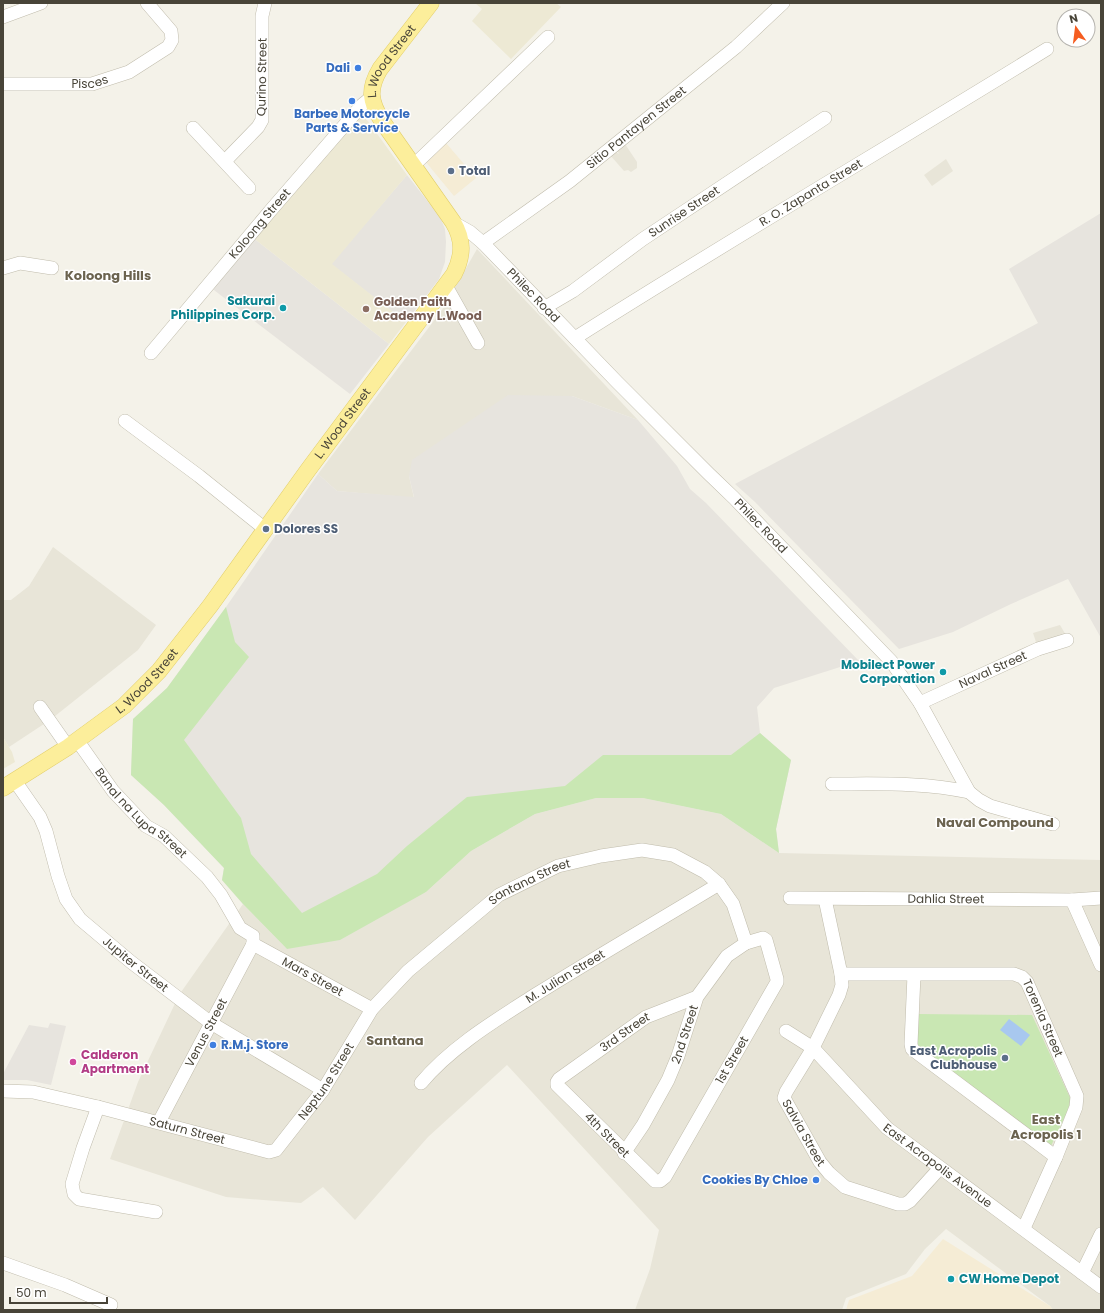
<svg xmlns="http://www.w3.org/2000/svg" width="1104" height="1313" viewBox="0 0 1104 1313" font-family="Poppins,sans-serif">
<style>
.residential{fill:#e8e5d8}
.commercial{fill:#f5ecd5}
.industrial{fill:#e7e4de}
.education{fill:#ede9d4}
.green{fill:#c9e7b3}
.water{fill:#a8c8ef}
.lines{fill:none;stroke-linecap:round;stroke-linejoin:round}
.minor-casing{stroke:#c0bcac;stroke-width:14}
.major-casing{stroke:#e2ce6a;stroke-width:17}
.minor{stroke:#fff;stroke-width:13}
.major{stroke:#fcee9b;stroke-width:16}
.shop-dot{fill:#3f7fe0;stroke:#fff;stroke-width:1.5}
.service-dot{fill:#5c6f8a;stroke:#fff;stroke-width:1.5}
.culture-dot{fill:#0f9aa8;stroke:#fff;stroke-width:1.5}
.education-dot{fill:#8d6e63;stroke:#fff;stroke-width:1.5}
.hotel-dot{fill:#d1479c;stroke:#fff;stroke-width:1.5}
.labels{text-anchor:middle;stroke-width:3;stroke-linejoin:round;paint-order:stroke}
.street-label{font-size:12px;fill:#484438;stroke:#fff}
.shop-label{font-size:12px;font-weight:bold;fill:#366cbe;stroke:#fff;text-anchor:end}
.service-label{font-size:12px;font-weight:bold;fill:#4e5e75;stroke:#fff;text-anchor:start}
.culture-label{font-size:12px;font-weight:bold;fill:#0d838f;stroke:#fff;text-anchor:end}
.education-label{font-size:12px;font-weight:bold;fill:#785e54;stroke:#fff;text-anchor:start}
.hotel-label{font-size:12px;font-weight:bold;fill:#b23c85;stroke:#fff;text-anchor:start}
.neighbourhood-label{font-size:13px;font-weight:bold;fill:#6b634f;stroke:#fff}
</style>
<rect width="100%" height="100%" fill="#f4f2e9"/>
<g class="residential">
<path d="M623 141 637 162V168L631 172 628 170 624 171 610 155 616 152 619 154 615 147Z"/>
<path d="M946 159 953 171 932 186 924 175Z"/>
<path d="M477 249 638 420 572 396 409 476 414 498 337 491 318 474 442 310Z"/>
<path d="M53 547 156 625 138 650 50 720 9 747 3 737V600H11L29 586Z"/>
<path d="M1060 625 1067 637 1037 645 1033 633Z"/>
<path d="M596 798H643L721 814 779 853 1101 860V1310H1053L1050 1306 946 1229 925 1249 906 1274 846 1298 842 1310H635L650 1269 659 1230 507 1065 428 1137 355 1220 323 1187 301 1203 226 1197 110 1159 138 1082 179 995 243 904 287 949 426 892 471 851 535 814Z"/>
</g>
<g class="commercial">
<path d="M446 143 476 178 454 196 425 161Z"/>
<path d="M943 1239 1050 1306 1053 1310H846L849 1300 912 1276Z"/>
</g>
<g class="industrial">
<path d="M407 175 440 217 445 229 446 242 445 262 439 279 406 322 331 264Z"/>
<path d="M1101 213V638L1068 579 1011 604 953 632 899 649 755 502 735 484 1038 323 1009 269Z"/>
<path d="M252 237 389 344 350 394 210 287Z"/>
<path d="M508 395 572 396 638 420 677 466 690 489 706 503 859 661 774 688 757 707 760 733 791 760 776 829 779 853 721 814 643 798H596L535 814 471 851 426 892 340 940 287 949 243 904 222 880 224 868 164 805 131 775 133 719 167 688 226 607 318 474 337 491 414 497 409 476 412 460Z"/>
<path d="M50 1023 66 1026 51 1085 27 1080H3V1074L29 1025 48 1028Z"/>
</g>
<g class="education">
<path d="M475 3H556L561 7 511 59 472 21 482 9Z"/>
<path d="M359 109 407 175 332 264 406 322 389 344 252 237Z"/>
<path d="M3 737 12 752 15 762 3 769Z"/>
</g>
<g class="green">
<path d="M226 607 235 642 249 657 184 740 241 818 251 854 302 913 377 874 407 846 467 797 565 786 603 755H731L760 733 791 760 776 829 779 853 721 814 643 798H596L535 814 471 851 426 892 340 940 287 949 243 904 222 880 224 868 164 805 131 775 133 719 167 688Z"/>
<path d="M918 1014 1032 1015 1072 1102 1050 1148 918 1049Z"/>
</g>
<path class="water" d="M1009 1019 1030 1035 1021 1046 1000 1030Z"/>
<g class="lines">
<defs>
<g id="minor">
<path d="M3 17 41 3"/>
<path id="s1" d="M3 84H92L129 72 168 47 172 40 171 31 147 3"/>
<path d="M193 128 249 188"/>
<path d="M225 161 258 127 262 120V16L265 3"/>
<path d="M414 165 548 37"/>
<path id="s2" d="M454 223 470 232 483 243 617 382 709 474 734 498 891 661 920 703 969 792 979 800 990 806 1053 824"/>
<path id="s3" d="M483 243 570 181 736 47 783 3"/>
<path d="M3 268 20 263 52 268"/>
<path d="M446 286 478 343"/>
<path id="s4" d="M544 308 573 291 643 239 825 118"/>
<path id="s5" d="M575 338C731 239 890 146 1047 49"/>
<path id="s6" d="M151 353 271 210 362 105 372 97"/>
<path d="M125 421 199 476 265 529"/>
<path id="s7" d="M920 703 1038 649 1067 640"/>
<path d="M40 707 68 747"/>
<path id="s8" d="M77 740 113 791 146 826 164 836 207 877 221 895 240 928 253 936V944"/>
<path id="s9" d="M15 781 40 817 46 831 58 876 66 899 80 919 131 962 211 1023 323 1090"/>
<path d="M832 784C878 784 924 782 969 792"/>
<path id="s10" d="M790 898 1072 900 1101 898"/>
<path id="s11" d="M825 899 841 974 842 985 839 995 813 1048 786 1092 784 1098 820 1162 829 1173 845 1187 898 1204H905L910 1201 940 1168"/>
<path d="M1072 900 1101 965"/>
<path id="s12" d="M253 944 372 1009"/>
<path id="s13" d="M841 974H1014L1022 977 1027 982 1077 1096 1076 1107 1056 1157 1024 1228"/>
<path d="M914 975 911 1044 912 1049 1056 1157"/>
<path id="s14" d="M786 1031 813 1048 887 1128 1101 1287"/>
<path id="s15" d="M421 1083C451 1047 496 1020 535 995 596 957 658 921 719 884"/>
<path id="s16" d="M3 1091 33 1092 98 1107 269 1152 276 1150 323 1090 372 1009 408 971 499 895 558 866 601 856 642 850 673 855 705 872 719 884 733 904 746 943"/>
<path d="M98 1107 83 1148 72 1184 74 1194 79 1199 156 1212"/>
<path id="s17" d="M159 1122 253 944"/>
<path id="s18" d="M624 1153 643 1125 668 1080 678 1056 697 997 727 956 746 943 763 938 766 940 777 979V982L665 1177 660 1181H655L557 1085V1082L559 1079 646 1017 697 997"/>
<path d="M3 1263 65 1285 111 1305"/>
<path d="M1082 1273 1101 1234"/>
</g>
<g id="major">
<path id="s19" d="M3 788 68 747 124 706 159 671 210 606 308 470 454 274C463 256 464 240 453 222L382 121C370 102 368 89 380 69L431 3"/>
</g>
</defs>
<use href="#minor" class="minor-casing"/>
<use href="#major" class="major-casing"/>
<use href="#minor" class="minor"/>
<use href="#major" class="major"/>
</g>
<g class="shop-dot">
<circle cx="358" cy="68" r="4"/>
<circle cx="352" cy="101" r="4"/>
<circle cx="213" cy="1045" r="4"/>
<circle cx="816" cy="1180" r="4"/>
</g>
<g class="service-dot">
<circle cx="451" cy="171" r="4"/>
<circle cx="266" cy="529" r="4"/>
<circle cx="1005" cy="1058" r="4"/>
</g>
<g class="culture-dot">
<circle cx="283" cy="308" r="4"/>
<circle cx="943" cy="672" r="4"/>
<circle cx="951" cy="1279" r="4"/>
</g>
<circle class="education-dot" cx="366" cy="309" r="4"/>
<circle class="hotel-dot" cx="73" cy="1062" r="4"/>
<g class="labels">
<g class="street-label">
<text dy="4" stroke="none"><textPath href="#s19" startOffset="936">L. Wood Street</textPath></text>
<text transform="translate(262 77) rotate(-89)" y="4">Qurino Street</text>
<text dy="4" stroke="none"><textPath href="#s1" startOffset="87">Pisces</textPath></text>
<text dy="4" stroke="none"><textPath href="#s3" startOffset="192">Sitio Pantayen Street</textPath></text>
<text dy="4" stroke="none"><textPath href="#s5" startOffset="277">R. O. Zapanta Street</textPath></text>
<text dy="4" stroke="none"><textPath href="#s4" startOffset="170">Sunrise Street</textPath></text>
<text dy="4" stroke="none"><textPath href="#s6" startOffset="169">Koloong Street</textPath></text>
<text dy="4" stroke="none"><textPath href="#s2" startOffset="108">Philec Road</textPath></text>
<text dy="4" stroke="none"><textPath href="#s19" startOffset="504">L. Wood Street</textPath></text>
<text dy="4" stroke="none"><textPath href="#s2" startOffset="432">Philec Road</textPath></text>
<text dy="4" stroke="none"><textPath href="#s7" startOffset="80">Naval Street</textPath></text>
<text dy="4" stroke="none"><textPath href="#s19" startOffset="180">L. Wood Street</textPath></text>
<text dy="4" stroke="none"><textPath href="#s8" startOffset="98">Banal na Lupa Street</textPath></text>
<text dy="4" stroke="none"><textPath href="#s16" startOffset="656">Santana Street</textPath></text>
<text dy="4" stroke="none"><textPath href="#s10" startOffset="156">Dahlia Street</textPath></text>
<text dy="4" stroke="none"><textPath href="#s9" startOffset="226">Jupiter Street</textPath></text>
<text dy="4" stroke="none"><textPath href="#s12" startOffset="68">Mars Street</textPath></text>
<text dy="4" stroke="none"><textPath href="#s15" startOffset="180">M. Julian Street</textPath></text>
<text dy="4" stroke="none"><textPath href="#s13" startOffset="228">Torenia Street</textPath></text>
<text dy="4" stroke="none"><textPath href="#s17" startOffset="101">Venus Street</textPath></text>
<text dy="4" stroke="none"><textPath href="#s18" startOffset="773">3rd Street</textPath></text>
<text dy="4" stroke="none"><textPath href="#s18" startOffset="134">2nd Street</textPath></text>
<text transform="translate(732 1060) rotate(-60)" y="4">1st Street</text>
<text dy="4" stroke="none"><textPath href="#s16" startOffset="366">Neptune Street</textPath></text>
<text dy="4" stroke="none"><textPath href="#s16" startOffset="189">Saturn Street</textPath></text>
<text dy="4" stroke="none"><textPath href="#s11" startOffset="255">Salvia Street</textPath></text>
<text transform="translate(607 1135) rotate(45)" y="4">4th Street</text>
<text dy="4" stroke="none"><textPath href="#s14" startOffset="204">East Acropolis Avenue</textPath></text>
</g>
<g class="shop-label">
<text x="350" y="72">Dali</text>
<text x="352" y="118" text-anchor="middle">Barbee Motorcycle<tspan x="352" dy="14">Parts &amp; Service</tspan></text>
<text x="221" y="1049" text-anchor="start">R.M.j. Store</text>
<text x="808" y="1184">Cookies By Chloe</text>
</g>
<g class="service-label">
<text x="459" y="175">Total</text>
<text x="274" y="533">Dolores SS</text>
<text x="997" y="1055" text-anchor="end">East Acropolis<tspan x="997" dy="14">Clubhouse</tspan></text>
</g>
<g class="culture-label">
<text x="275" y="305">Sakurai<tspan x="275" dy="14">Philippines Corp.</tspan></text>
<text x="935" y="669">Mobilect Power<tspan x="935" dy="14">Corporation</tspan></text>
<text x="959" y="1283" text-anchor="start">CW Home Depot</text>
</g>
<g class="education-label">
<text x="374" y="306">Golden Faith<tspan x="374" dy="14">Academy L.Wood</tspan></text>
</g>
<g class="hotel-label">
<text x="81" y="1059">Calderon<tspan x="81" dy="14">Apartment</tspan></text>
</g>
<g class="neighbourhood-label">
<text x="108" y="280">Koloong Hills</text>
<text x="995" y="827">Naval Compound</text>
<text x="395" y="1045">Santana</text>
<text x="1046" y="1124">East<tspan x="1046" dy="15">Acropolis 1</tspan></text>
</g>
</g>
<rect width="1104" height="1313" fill="none" stroke="#484438" stroke-width="8"/>
<g transform="translate(1076 28) rotate(346)"><circle r="19" fill="#ffffff" stroke="#b6b4af"/>
<path d="M0-3L7 15L0 10L-7 15Z" fill="#f55d20"/>
<text y="-6" font-size="11" font-weight="bold" text-anchor="middle" fill="#484438">N</text>
</g>
<path d="M10 1297v6h97v-6" fill="none" stroke="#484438" stroke-width="2"/>
<text x="16" y="1297" font-size="12" fill="#484438" stroke="#ffffff" stroke-width="3" paint-order="stroke">50 m</text>
</svg>
